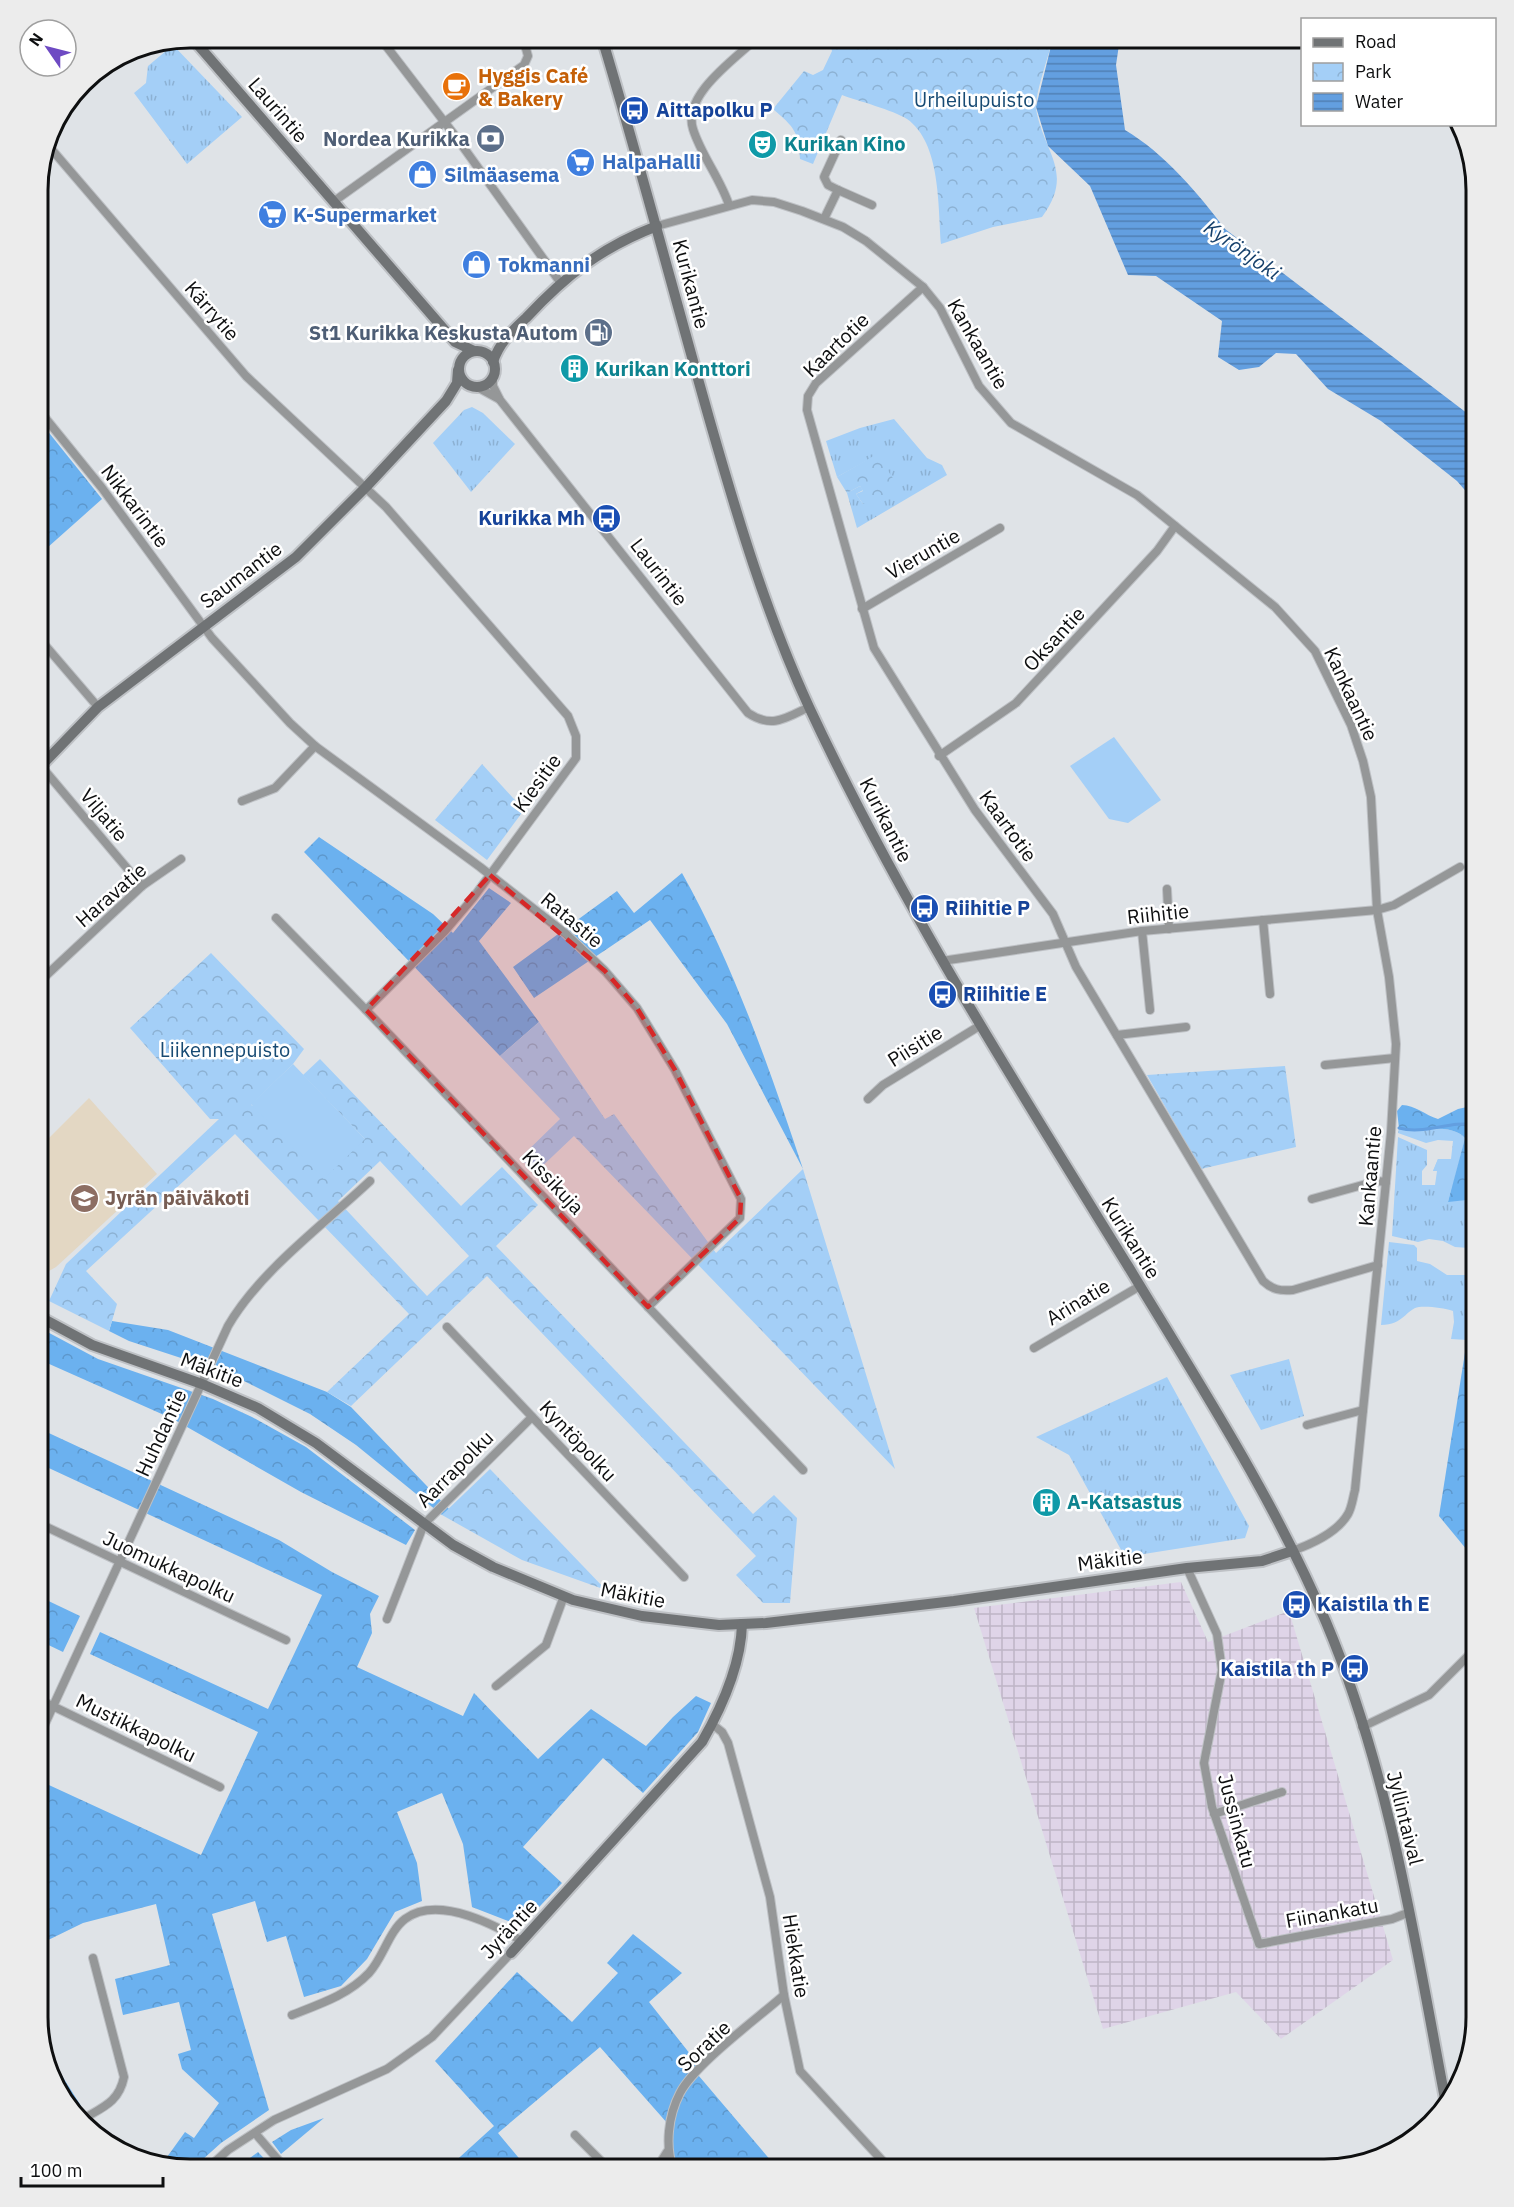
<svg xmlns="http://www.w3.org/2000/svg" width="1514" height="2207" viewBox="0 0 1514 2207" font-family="'IBM Plex Sans',sans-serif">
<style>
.industrial{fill:url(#industrial-grid)}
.education{fill:#e3d7c3}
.grass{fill:url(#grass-tufts)}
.forest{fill:url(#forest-crowns)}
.park{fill:url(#park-crowns);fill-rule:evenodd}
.garden{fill:#a4cff7}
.water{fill:url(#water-rules)}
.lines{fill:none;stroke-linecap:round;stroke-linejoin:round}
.stream{stroke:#639fe0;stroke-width:3}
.street-casing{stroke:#bec1c5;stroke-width:10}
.secondary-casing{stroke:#bec1c5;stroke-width:14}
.street{stroke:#959798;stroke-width:8}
.secondary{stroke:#707375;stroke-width:10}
.marked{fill:#d62828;fill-opacity:0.2;stroke:#d62828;stroke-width:4.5;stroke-dasharray:12 8;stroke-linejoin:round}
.labels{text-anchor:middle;stroke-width:5;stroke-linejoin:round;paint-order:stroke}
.food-label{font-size:20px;font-weight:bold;fill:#c56008;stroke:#fff;text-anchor:start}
.park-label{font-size:20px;fill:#174a73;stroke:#fff}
.street-label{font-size:20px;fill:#0e0f10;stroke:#fff}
.transit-label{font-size:20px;font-weight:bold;fill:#164399;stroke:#fff;text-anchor:start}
.service-label{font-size:20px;font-weight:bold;fill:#4e5e75;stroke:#fff;text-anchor:end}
.culture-label{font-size:20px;font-weight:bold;fill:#0d838f;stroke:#fff;text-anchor:start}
.shop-label{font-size:20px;font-weight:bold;fill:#366cbe;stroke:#fff;text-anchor:start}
.education-label{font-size:20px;font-weight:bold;fill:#785e54;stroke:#fff;text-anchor:start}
.water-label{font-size:21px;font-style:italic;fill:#16406b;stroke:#fff}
.rim{fill:none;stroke:#0e0f10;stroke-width:3}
</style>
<defs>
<pattern id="industrial-grid" width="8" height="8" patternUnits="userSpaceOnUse" patternTransform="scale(1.5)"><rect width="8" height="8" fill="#dfd4e8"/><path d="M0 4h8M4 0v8" fill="none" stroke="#beb5c6"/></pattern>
<pattern id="grass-tufts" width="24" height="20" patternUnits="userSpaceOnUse" patternTransform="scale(1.5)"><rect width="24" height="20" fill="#a4cff7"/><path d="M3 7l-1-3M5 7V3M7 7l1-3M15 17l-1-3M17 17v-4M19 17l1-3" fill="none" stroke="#8cb1d3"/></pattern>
<pattern id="forest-crowns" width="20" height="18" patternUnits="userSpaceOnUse" patternTransform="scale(1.5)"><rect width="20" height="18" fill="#6bb1ef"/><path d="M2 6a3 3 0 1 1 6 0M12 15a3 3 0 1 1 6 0" fill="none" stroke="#5c97cc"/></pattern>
<pattern id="park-crowns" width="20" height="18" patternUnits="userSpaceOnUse" patternTransform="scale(1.5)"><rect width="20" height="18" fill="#a4cff7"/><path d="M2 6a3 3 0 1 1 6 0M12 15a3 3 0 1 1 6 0" fill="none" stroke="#8cb1d3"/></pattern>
<pattern id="water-rules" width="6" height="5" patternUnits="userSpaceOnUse" patternTransform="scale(1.5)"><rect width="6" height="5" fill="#639fe0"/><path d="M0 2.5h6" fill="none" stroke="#5080b4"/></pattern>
</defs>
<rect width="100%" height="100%" fill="#dfe3e7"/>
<path class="industrial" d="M1181 1582 1208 1642 1289 1611 1393 1960 1281 2039 1236 1992 1103 2029 974 1608Z"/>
<path class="education" d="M89 1098 157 1174 56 1267 42 1275 38 1270V1149Z"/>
<g class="grass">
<path d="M173 45 242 117 187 164 134 93 146 83 148 66Z"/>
<path d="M472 407 483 413 515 444 471 492 433 443 464 410Z"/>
<path d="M894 419 927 458 942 465 947 475 857 528 847 493 860 486 863 490 856 494 863 504 877 455 837 477 826 441 860 428Z"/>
<path d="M1399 1128C1419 1133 1450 1122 1465 1138L1449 1201 1476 1199V1291L1467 1340 1451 1339 1454 1322 1453 1311C1444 1308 1429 1306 1419 1307 1406 1309 1404 1325 1381 1325L1389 1242 1414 1245 1417 1248V1261L1430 1264 1447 1275H1468L1469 1248 1455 1247 1443 1241 1429 1239 1418 1242 1392 1236 1398 1137 1427 1150V1165L1422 1171V1185H1435L1437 1171H1433L1438 1159H1451L1453 1141 1438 1140 1426 1143 1398 1133Z"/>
<path d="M1289 1359 1304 1416 1261 1430 1230 1375Z"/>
<path d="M1167 1377 1249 1526 1245 1538 1125 1557 1069 1455 1036 1437Z"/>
</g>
<g class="forest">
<path d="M46 429 102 499 38 556V437Z"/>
<path d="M319 837 433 914 453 933 489 888 511 903 479 941 539 1022 500 1056 304 852Z"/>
<path d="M682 873C734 966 769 1067 803 1169L727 1024 650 920 534 998 513 967 617 891 634 913Z"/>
<path d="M1402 1105C1415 1105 1425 1115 1438 1119L1458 1109 1476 1105V1199L1448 1202 1465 1138C1450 1122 1419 1133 1399 1128L1397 1111Z"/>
<path d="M1476 1297V1561L1439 1516 1473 1302Z"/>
<path d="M112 1321 168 1330 327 1392 351 1407 449 1509 442 1515 356 1445 310 1414 230 1374 129 1341 109 1331Z"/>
<path d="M38 1327 98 1359 213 1399 252 1417 306 1447 415 1530 406 1545 301 1492 173 1419 38 1359Z"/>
<path d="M38 1428 279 1540 332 1572 379 1596 370 1614 372 1633 357 1667 463 1716 474 1693 538 1759 591 1709 646 1746 673 1717 696 1696 711 1703 698 1732 643 1793 603 1758 523 1847 562 1883 521 1926 472 1907 463 1844 442 1793 397 1812 417 1863 422 1901 395 1912 367 1959 341 1986 304 1997 286 1936 267 1942 255 1901 212 1914 269 2110 221 2143 192 2169H180L162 2164 185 2132 194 2138 219 2103 182 2069 178 2054 191 2050 179 2002 123 2015 115 1979 170 1965 156 1904 83 1923 38 1945V1780L201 1855 258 1732 90 1654 100 1632 268 1709 322 1595 38 1463Z"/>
<path d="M38 1596 80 1616 63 1652 38 1640Z"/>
<path d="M633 1934 682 1973 649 2002 698 2064 693 2069 778 2169H667L668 2124 600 2047 498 2133 528 2169H453L450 2166 494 2126 435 2061 517 1972 572 2022 618 1973 607 1963Z"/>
<path d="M47 2052 81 2106 75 2110 58 2093Z"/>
<path d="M324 2118 281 2154 272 2142 291 2130Z"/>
<path d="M98 2127 138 2156 113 2149 94 2129Z"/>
<path d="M258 2152 274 2169H235Z"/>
</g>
<g class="park">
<path d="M828 38H1053C1050 52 1034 97 1036 109 1044 154 1075 172 1042 217L993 227 941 244C938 206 941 143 907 119 893 110 858 101 842 95L813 164 800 159C799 132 794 127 773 109L804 71 813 75 823 70 832 51Z"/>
<path d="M877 454 898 486 877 500 863 504 856 494 863 491 860 486 847 493 837 477Z"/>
<path d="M482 764 524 810 487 860 435 820Z"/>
<path d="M211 953 304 1049 293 1064 251 1105 365 1139 303 1075 320 1059 461 1206 502 1167 538 1205 496 1246 753 1514 774 1495 797 1518 790 1603H763L736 1575 756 1556 487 1276 351 1406 327 1392 409 1314 235 1134 86 1271 117 1304 109 1331 49 1301 66 1264 219 1119H210L130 1028ZM380 1161 469 1256 427 1296 338 1201Z"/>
<path d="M539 1022 605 1119 614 1114 716 1253 803 1169 895 1469 574 1136 535 1173 520 1158 560 1119 500 1056Z"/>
<path d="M1285 1066 1296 1147 1201 1169 1147 1075Z"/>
<path d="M490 1469 606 1590 522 1560 442 1515Z"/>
</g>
<g class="garden">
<path d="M1114 737 1161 800 1128 823 1109 819 1070 766Z"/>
<path d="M293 1064 365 1139 324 1179 251 1104Z"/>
<path d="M1438 1159H1458L1448 1202 1437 1201V1171H1433Z"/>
</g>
<path class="water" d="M1053 38H1120L1116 65 1125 130C1164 153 1198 193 1225 229L1476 420V503L1457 481 1381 421 1328 389 1296 354 1276 353 1259 367 1239 370 1218 357 1222 321 1156 276 1128 275 1090 186 1048 146 1036 107Z"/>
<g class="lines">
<path class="stream" d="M1399 1128C1425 1135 1450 1120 1476 1125"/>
<defs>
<g id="street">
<path d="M380 38 456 137 560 282"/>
<path d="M677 38 682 40 691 38"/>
<path d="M47 144 246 376 386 507 568 716 576 736V758L473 898 445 931 366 1010"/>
<path d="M838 190 872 205"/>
<path d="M333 202 524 65 528 56 523 38"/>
<path d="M729 205C720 178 701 155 693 129 682 95 735 59 757 38"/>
<path d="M824 219 838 190 828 185 824 177 841 140"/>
<path d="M657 226 752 200 774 202 802 211 843 227 866 241 923 287 940 308 979 386 1011 423 1137 495 1275 607 1315 651 1351 725 1363 761 1371 797 1377 910 1389 977 1396 1044 1391 1132 1355 1490C1353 1497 1352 1507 1348 1514 1337 1533 1312 1544 1292 1551"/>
<path d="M923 287 816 383 808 396 807 410 874 648 975 810 1053 914 1076 967 1263 1281C1273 1290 1280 1291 1293 1290L1378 1265"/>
<path d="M493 377V386L500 400 748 713C772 729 786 718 809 707"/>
<path d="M479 388 499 399"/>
<path d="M38 409 102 488 212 638 290 723 315 746 480 867 566 934 605 971 637 1008 675 1070 741 1199 740 1218 648 1307"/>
<path d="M862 609 1000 528"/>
<path d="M38 637 98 707"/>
<path d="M939 756 1016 703 1157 551 1175 526"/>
<path d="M41 766 142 886"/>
<path d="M242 801 275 788 315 746"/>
<path d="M1167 889 1169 929"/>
<path d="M276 918 366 1010 803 1470"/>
<path d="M1263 920 1270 994"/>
<path d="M1142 931 1150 1010"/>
<path d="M942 961 1142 931 1377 910 1394 905 1460 867"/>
<path d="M38 983 142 886 181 859"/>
<path d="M1117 1035 1186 1027"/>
<path d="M1325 1065 1395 1058"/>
<path d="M868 1099 883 1085 981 1025"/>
<path d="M1312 1199 1377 1181 1386 1182"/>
<path d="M447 1327 684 1577"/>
<path d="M1034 1348 1140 1286"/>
<path d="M1307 1425 1363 1410"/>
<path d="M38 1523 286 1640"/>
<path d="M1187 1568 1217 1634 1222 1670 1204 1763 1212 1807 1259 1944 1392 1919 1410 1912"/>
<path d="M387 1619 424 1524 532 1417"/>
<path d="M496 1686 546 1645 564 1596"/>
<path d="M38 1699 220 1787"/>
<path d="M712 1724 722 1732 728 1743 770 1897 784 1995 800 2071 890 2169"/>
<path d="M1362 1727 1429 1695 1476 1648"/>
<path d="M38 1739 228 1326C260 1271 323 1225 370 1181"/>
<path d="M1214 1814 1282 1792"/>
<path d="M292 2015C320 2004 348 1995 369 1973 383 1958 389 1931 405 1919 437 1895 493 1924 522 1941"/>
<path d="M83 2119C103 2107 119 2102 124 2077L93 1958"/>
<path d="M255 2133 286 2169"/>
<path d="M575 2135 609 2169"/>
<path d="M207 2169 228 2150 274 2120 387 2069 432 2037 511 1953"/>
<path d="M646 2169 657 2168 667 2152"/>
<path d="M673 2169C665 2146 668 2116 680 2093 695 2064 758 2018 784 1995"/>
</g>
<g id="secondary">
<path d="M192 38 455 342 474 351"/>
<path d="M602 38C640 164 673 291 709 418 737 516 766 614 809 707 900 902 1015 1083 1128 1266 1198 1382 1273 1497 1326 1622 1390 1774 1415 1942 1446 2104"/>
<circle cx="477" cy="369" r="18"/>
<path d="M493 362C499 343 512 331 526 318 566 275 602 247 657 226"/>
<path d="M38 769 98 707 296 557 366 487 446 401 457 383 458 370"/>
<path d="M38 1316 92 1345 202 1384 258 1408 316 1443 453 1545 493 1567 573 1600 642 1616 719 1625 766 1623 954 1601 1187 1568 1262 1561 1292 1551"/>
<path d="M511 1953 702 1742C722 1707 741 1665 742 1624"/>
</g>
</defs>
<use href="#street" class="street-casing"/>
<use href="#secondary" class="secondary-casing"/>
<use href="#street" class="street"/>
<use href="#secondary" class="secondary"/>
</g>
<path class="marked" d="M490 875 605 971 637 1008 675 1070 741 1199 740 1218 648 1307 366 1010Z"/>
<defs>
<symbol id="cafe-disc" viewBox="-11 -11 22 22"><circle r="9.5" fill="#e8710a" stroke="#fff"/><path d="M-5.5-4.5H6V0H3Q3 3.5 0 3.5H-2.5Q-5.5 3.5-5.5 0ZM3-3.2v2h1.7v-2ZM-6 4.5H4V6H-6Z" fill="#fff"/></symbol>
<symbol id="bus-disc" viewBox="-11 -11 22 22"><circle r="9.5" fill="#1a4fb4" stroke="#fff"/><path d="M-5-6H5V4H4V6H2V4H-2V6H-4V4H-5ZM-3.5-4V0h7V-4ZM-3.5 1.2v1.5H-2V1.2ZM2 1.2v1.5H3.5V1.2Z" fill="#fff"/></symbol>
<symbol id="bank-disc" viewBox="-11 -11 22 22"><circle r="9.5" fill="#5c6f8a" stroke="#fff"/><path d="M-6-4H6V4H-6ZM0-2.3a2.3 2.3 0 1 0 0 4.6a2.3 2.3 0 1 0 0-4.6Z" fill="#fff"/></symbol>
<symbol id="theatre-disc" viewBox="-11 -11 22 22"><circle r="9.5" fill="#0f9aa8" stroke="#fff"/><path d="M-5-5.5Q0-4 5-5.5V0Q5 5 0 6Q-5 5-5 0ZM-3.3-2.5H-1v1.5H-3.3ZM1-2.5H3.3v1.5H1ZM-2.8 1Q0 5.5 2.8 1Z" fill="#fff"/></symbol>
<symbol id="supermarket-disc" viewBox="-11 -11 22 22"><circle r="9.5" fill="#3f7fe0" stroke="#fff"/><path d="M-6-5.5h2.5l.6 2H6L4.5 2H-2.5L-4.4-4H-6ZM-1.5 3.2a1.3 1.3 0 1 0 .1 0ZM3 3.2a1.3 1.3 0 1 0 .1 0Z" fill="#fff"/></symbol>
<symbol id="shop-disc" viewBox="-11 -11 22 22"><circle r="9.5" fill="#3f7fe0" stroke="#fff"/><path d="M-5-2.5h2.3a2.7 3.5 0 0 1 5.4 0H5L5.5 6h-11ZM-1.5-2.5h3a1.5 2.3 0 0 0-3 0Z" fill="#fff"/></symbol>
<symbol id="fuel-disc" viewBox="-11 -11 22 22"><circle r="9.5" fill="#5c6f8a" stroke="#fff"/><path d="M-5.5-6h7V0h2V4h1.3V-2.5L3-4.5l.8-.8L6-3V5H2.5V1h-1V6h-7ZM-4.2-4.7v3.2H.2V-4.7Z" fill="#fff"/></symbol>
<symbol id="building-disc" viewBox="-11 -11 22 22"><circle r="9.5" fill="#0f9aa8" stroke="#fff"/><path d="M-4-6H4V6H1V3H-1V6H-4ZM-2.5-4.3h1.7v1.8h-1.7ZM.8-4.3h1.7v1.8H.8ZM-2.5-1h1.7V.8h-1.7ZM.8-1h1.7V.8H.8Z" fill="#fff"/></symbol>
<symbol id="school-disc" viewBox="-11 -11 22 22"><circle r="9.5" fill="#8d6e63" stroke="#fff"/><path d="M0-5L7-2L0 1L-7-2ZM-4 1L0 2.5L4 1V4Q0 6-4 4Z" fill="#fff"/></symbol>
</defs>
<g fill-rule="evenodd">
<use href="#cafe-disc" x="440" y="70" width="33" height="33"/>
<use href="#bus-disc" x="618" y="94" width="33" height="33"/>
<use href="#bank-disc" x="474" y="122" width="33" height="33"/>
<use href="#theatre-disc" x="746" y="128" width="33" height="33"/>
<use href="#supermarket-disc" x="564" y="146" width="33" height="33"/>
<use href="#shop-disc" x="406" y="158" width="33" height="33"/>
<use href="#supermarket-disc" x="256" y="198" width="33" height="33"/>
<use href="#shop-disc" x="460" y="248" width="33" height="33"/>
<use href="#fuel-disc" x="582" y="316" width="33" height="33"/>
<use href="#building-disc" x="558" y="352" width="33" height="33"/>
<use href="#bus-disc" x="590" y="502" width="33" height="33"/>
<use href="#bus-disc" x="908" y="892" width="33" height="33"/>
<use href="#bus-disc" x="926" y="978" width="33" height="33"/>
<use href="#school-disc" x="68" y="1182" width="33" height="33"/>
<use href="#building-disc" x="1030" y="1486" width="33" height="33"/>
<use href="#bus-disc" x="1280" y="1588" width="33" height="33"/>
<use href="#bus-disc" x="1338" y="1652" width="33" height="33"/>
</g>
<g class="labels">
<g class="food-label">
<text x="478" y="83">Hyggis Café<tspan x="478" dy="23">&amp; Bakery</tspan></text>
</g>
<g class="park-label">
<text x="974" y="107">Urheilupuisto</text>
<text x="225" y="1057">Liikennepuisto</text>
</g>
<g class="street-label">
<text transform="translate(278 110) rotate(49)" y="7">Laurintie</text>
<text transform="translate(691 284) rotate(75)" y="7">Kurikantie</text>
<text transform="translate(212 311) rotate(49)" y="7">Kärrytie</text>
<text transform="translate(978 344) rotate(60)" y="7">Kankaantie</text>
<text transform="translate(836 345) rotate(-44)" y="7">Kaartotie</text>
<text transform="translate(135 506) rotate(53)" y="7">Nikkarintie</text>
<text transform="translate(923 554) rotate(-30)" y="7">Vieruntie</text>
<text transform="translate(659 572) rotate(52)" y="7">Laurintie</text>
<text transform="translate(241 575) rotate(-37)" y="7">Saumantie</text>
<text transform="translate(1054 639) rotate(-47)" y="7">Oksantie</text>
<text transform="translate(1351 694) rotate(65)" y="7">Kankaantie</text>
<text transform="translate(537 783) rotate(-54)" y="7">Kiesitie</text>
<text transform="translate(104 815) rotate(50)" y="7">Viljatie</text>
<text transform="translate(886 820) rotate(63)" y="7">Kurikantie</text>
<text transform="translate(1008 826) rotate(54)" y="7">Kaartotie</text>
<text transform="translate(111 895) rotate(-41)" y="7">Haravatie</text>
<text transform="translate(1158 914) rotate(-6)" y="7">Riihitie</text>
<text transform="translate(572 920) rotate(40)" y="7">Ratastie</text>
<text transform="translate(915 1046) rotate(-32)" y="7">Piisitie</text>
<text transform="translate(1370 1176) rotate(-85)" y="7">Kankaantie</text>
<text transform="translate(553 1182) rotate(47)" y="7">Kissikuja</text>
<text transform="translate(1131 1238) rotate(58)" y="7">Kurikantie</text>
<text transform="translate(1078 1302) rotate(-31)" y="7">Arinatie</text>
<text transform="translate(212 1370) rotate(21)" y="7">Mäkitie</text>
<text transform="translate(161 1433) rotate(-65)" y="7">Huhdantie</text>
<text transform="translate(578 1441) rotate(47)" y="7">Kyntöpolku</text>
<text transform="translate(455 1469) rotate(-45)" y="7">Aarrapolku</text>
<text transform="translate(1110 1560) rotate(-7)" y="7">Mäkitie</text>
<text transform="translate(169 1567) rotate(25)" y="7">Juomukkapolku</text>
<text transform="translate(633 1595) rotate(11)" y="7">Mäkitie</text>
<text transform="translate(136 1728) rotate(26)" y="7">Mustikkapolku</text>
<text transform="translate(1405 1818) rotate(76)" y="7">Jyllintaival</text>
<text transform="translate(1237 1821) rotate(75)" y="7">Jussinkatu</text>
<text transform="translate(1332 1913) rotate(-10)" y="7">Fiinankatu</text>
<text transform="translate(509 1929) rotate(-47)" y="7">Jyräntie</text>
<text transform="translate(796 1956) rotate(81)" y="7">Hiekkatie</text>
<text transform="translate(704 2046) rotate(-43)" y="7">Soratie</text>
</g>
<g class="transit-label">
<text x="656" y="117">Aittapolku P</text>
<text x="585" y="525" text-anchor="end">Kurikka Mh</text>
<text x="945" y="915">Riihitie P</text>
<text x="963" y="1001">Riihitie E</text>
<text x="1317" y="1611">Kaistila th E</text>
<text x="1334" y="1676" text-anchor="end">Kaistila th P</text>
</g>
<g class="service-label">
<text x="470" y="146">Nordea Kurikka</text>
<text x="578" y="340">St1 Kurikka Keskusta Autom</text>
</g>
<g class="culture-label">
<text x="784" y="151">Kurikan Kino</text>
<text x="595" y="376">Kurikan Konttori</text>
<text x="1067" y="1509">A-Katsastus</text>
</g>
<g class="shop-label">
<text x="602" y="169">HalpaHalli</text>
<text x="444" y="182">Silmäasema</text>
<text x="293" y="222">K-Supermarket</text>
<text x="498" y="272">Tokmanni</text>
</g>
<g class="education-label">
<text x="105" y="1205">Jyrän päiväkoti</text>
</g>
<g class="water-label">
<text transform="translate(1242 250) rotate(35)" y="7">Kyrönjoki</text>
</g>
</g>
<path d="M0 0H1514V2207H0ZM190 48H1324A142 142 0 0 1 1466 190V2017A142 142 0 0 1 1324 2159H190A142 142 0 0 1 48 2017V190A142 142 0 0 1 190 48Z" fill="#ececec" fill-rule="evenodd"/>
<path class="rim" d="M190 48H1324A142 142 0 0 1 1466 190V2017A142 142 0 0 1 1324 2159H190A142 142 0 0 1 48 2017V190A142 142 0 0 1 190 48Z"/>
<rect x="1301" y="18" width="195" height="108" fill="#ffffff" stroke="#9f9f9f" stroke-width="1.5"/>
<rect x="1313" y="38" width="30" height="9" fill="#707375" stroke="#9f9f9f" stroke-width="1.5"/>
<text x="1355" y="48" font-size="18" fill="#0e0f10">Road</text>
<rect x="1313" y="63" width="30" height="18" fill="url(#park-crowns)" stroke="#9f9f9f" stroke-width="1.5"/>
<text x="1355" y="78" font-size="18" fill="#0e0f10">Park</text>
<rect x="1313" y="93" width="30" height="18" fill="url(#water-rules)" stroke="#9f9f9f" stroke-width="1.5"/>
<text x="1355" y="108" font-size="18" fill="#0e0f10">Water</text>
<g transform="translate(48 48) rotate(305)"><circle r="28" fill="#ffffff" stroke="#9f9f9f" stroke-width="1.5"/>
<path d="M0-4.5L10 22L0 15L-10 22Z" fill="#6e4ac3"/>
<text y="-9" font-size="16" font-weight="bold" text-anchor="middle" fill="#0e0f10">N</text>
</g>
<path d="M21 2177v9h142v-9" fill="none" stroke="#0e0f10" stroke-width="3"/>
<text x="30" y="2177" font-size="18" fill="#0e0f10" stroke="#ffffff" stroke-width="4.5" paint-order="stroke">100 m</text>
</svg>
